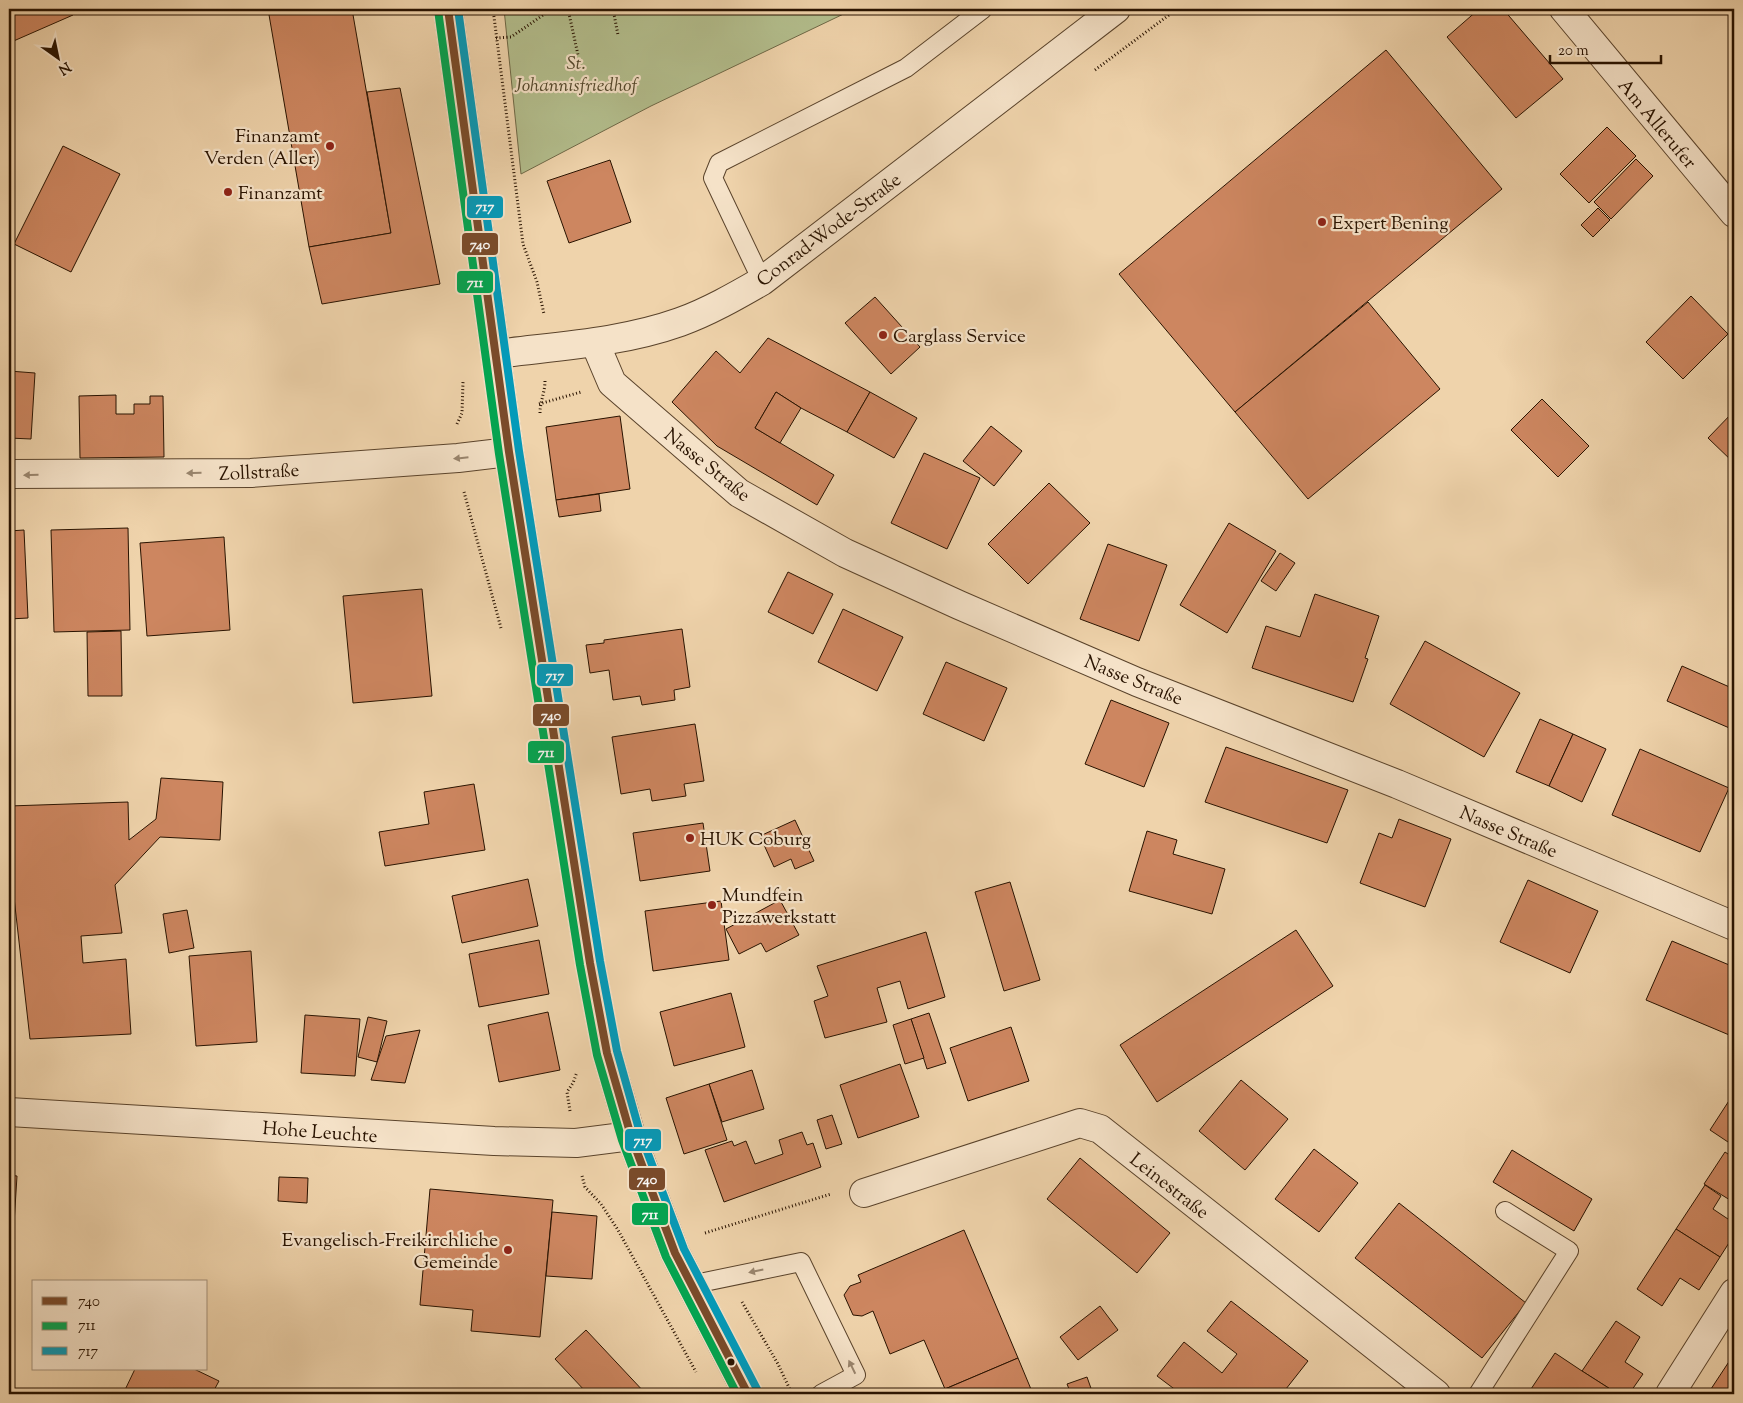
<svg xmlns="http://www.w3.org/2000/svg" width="1743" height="1403" viewBox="0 0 1743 1403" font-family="'Sorts Mill Goudy',serif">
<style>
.green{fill:#b3be8d;stroke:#6e6846}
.building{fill:#cd8660;stroke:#291300}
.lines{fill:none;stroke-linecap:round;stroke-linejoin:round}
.service-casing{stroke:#5a432b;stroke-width:20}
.minor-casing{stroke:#5a432b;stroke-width:30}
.primary-casing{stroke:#291300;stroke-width:30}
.path{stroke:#291300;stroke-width:3;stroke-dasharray:1 2.5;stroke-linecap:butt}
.service{stroke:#f5e2c8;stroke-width:18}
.minor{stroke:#f5e2c8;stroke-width:28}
.primary{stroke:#efd3ab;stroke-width:28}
.bus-1-casing{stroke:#f5e2c8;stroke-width:11}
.bus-2-casing{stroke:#f5e2c8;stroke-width:11}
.bus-3-casing{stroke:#f5e2c8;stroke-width:11}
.bus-1{stroke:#7a4b2a;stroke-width:8}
.bus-2{stroke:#00a651;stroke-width:8}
.bus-3{stroke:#049ab9;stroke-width:8}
.oneway{fill:#99856e}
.poi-dot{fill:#8f2418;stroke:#f5e2c8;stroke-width:2}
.bus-dot{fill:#291300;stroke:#f5e2c8;stroke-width:2}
.labels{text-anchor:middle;stroke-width:4.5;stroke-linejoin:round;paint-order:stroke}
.park-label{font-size:19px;font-style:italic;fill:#52462a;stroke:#f5e2c8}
.street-label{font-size:19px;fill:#291300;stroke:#f5e2c8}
.poi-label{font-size:19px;fill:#291300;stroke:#f5e2c8;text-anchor:start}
.line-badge{stroke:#f5e2c8;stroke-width:2}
.badge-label{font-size:14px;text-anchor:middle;font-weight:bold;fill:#fff}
</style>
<rect width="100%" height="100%" fill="#efd3ab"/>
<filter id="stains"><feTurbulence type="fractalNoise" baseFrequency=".004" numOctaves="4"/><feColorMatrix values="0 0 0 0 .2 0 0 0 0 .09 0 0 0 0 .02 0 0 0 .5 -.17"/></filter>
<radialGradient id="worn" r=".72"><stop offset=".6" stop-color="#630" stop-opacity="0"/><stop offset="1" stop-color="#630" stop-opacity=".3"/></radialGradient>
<path class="green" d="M504 9H854L651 106 521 174Z"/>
<g class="building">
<path d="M9 9H71L73 15 9 43Z"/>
<path d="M268 9H352L391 233 309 247Z"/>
<path d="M1479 9H1503L1563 79 1516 118 1447 37Z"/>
<path d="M1386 50 1502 189 1235 412 1119 274Z"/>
<path d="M400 88 440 284 322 304 309 247 391 233 367 92Z"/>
<path d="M1607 127 1636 156 1589 203 1560 174Z"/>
<path d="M63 146 120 174 71 272 14 244Z"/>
<path d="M1636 159 1653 176 1611 219 1594 202Z"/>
<path d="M610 160 631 222 569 243 547 181Z"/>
<path d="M1598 208 1610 220 1593 237 1581 225Z"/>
<path d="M1691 296 1728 334 1683 379 1646 342Z"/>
<path d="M875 297 920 347 891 374 845 323Z"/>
<path d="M1368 302 1440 389 1308 499 1235 412Z"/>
<path d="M768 338 870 392 847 432 801 408 776 392 755 428 834 475 817 505 717 446 672 402 716 351 740 373Z"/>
<path d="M9 371 35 373 31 439 9 438Z"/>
<path d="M776 392 801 408 780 443 755 428Z"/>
<path d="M870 392 917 418 894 458 847 432Z"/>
<path d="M116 395V414H134V404H150V396H163L164 457 80 458 79 396Z"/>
<path d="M1542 399 1589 446 1558 477 1511 430Z"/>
<path d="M1734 411V463L1708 438Z"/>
<path d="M620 416 630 489 556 500 546 427Z"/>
<path d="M991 426 1022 451 994 486 963 461Z"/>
<path d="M924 453 980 478 947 549 891 523Z"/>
<path d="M1049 483 1090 523 1028 584 988 544Z"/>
<path d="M599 494 601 511 559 517 556 500Z"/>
<path d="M1229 523 1276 551 1227 633 1180 605Z"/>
<path d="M128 528 130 630 54 632 51 530Z"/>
<path d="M24 530 28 618 9 619V531Z"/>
<path d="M224 537 230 630 147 636 140 543Z"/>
<path d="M1108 544 1167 565 1139 641 1080 619Z"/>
<path d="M1280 553 1295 563 1276 591 1261 581Z"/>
<path d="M788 572 833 594 813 634 768 612Z"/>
<path d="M422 589 432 696 353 703 343 596Z"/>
<path d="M1315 594 1379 616 1365 658 1368 659 1353 702 1252 668 1266 626 1300 637Z"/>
<path d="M843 609 903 637 877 691 818 662Z"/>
<path d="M682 629 690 687 674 690 675 700 642 705 640 696 613 700 609 670 590 673 586 645 604 643V640Z"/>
<path d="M121 631 122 696H88L87 632Z"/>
<path d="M1425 641 1520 693 1484 757 1390 704Z"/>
<path d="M946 662 1007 688 984 741 923 714Z"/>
<path d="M1682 666 1734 689V730L1667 701Z"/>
<path d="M1111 700 1169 723 1144 787 1085 764Z"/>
<path d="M1540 719 1573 734 1549 786 1516 772Z"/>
<path d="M695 724 704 781 684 784 686 796 652 801 650 789 621 794 612 737Z"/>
<path d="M1573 734 1606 749 1582 802 1549 786Z"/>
<path d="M1226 747 1348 790 1327 843 1205 802Z"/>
<path d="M1640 749 1729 788 1700 852 1612 815Z"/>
<path d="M161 778 223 782 220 840 160 837 115 885 122 933 81 936 83 963 126 959 131 1034 30 1039 9 853V806L128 802 129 840 156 819Z"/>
<path d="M474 784 485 850 385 866 379 832 429 824 424 792Z"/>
<path d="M1399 819 1451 839 1425 907 1360 883 1379 833 1392 838Z"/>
<path d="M795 820 814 861 795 869 791 859 774 867 760 836Z"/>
<path d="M703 823 710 871 640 881 633 833Z"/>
<path d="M1147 831 1177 840 1173 854 1225 869 1212 914 1129 891Z"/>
<path d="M528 879 538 926 462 943 452 896Z"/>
<path d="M1528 880 1598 911 1570 973 1500 942Z"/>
<path d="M1010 882 1040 980 1004 991 975 892Z"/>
<path d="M780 900 799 935 766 952 761 943 739 954 726 929Z"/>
<path d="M721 901 729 960 653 971 645 911Z"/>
<path d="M187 910 194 948 169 953 163 914Z"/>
<path d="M1296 930 1333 986 1157 1102 1120 1045Z"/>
<path d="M926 932 945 997 908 1009 900 981 877 988 887 1022 825 1038 814 1001 828 996 817 966Z"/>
<path d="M539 940 549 994 479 1007 469 954Z"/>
<path d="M1672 941 1734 967V1037L1646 1000Z"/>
<path d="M251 951 257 1042 196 1046 189 956Z"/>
<path d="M731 993 745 1047 674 1066 660 1012Z"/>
<path d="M548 1012 560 1070 499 1082 488 1025Z"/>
<path d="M929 1013 946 1063 927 1069 911 1019Z"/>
<path d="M305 1015 360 1019 355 1076 301 1073Z"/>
<path d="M368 1017 387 1021 377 1062 358 1057Z"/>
<path d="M911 1019 924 1058 905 1064 893 1025Z"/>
<path d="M1011 1027 1029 1081 968 1101 950 1048Z"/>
<path d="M420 1030 405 1083 371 1080 386 1036Z"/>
<path d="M900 1064 919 1117 858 1138 840 1085Z"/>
<path d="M752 1070 764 1109 722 1122 709 1084Z"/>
<path d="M1241 1080 1288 1119 1245 1170 1199 1131Z"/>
<path d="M709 1084 727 1140 684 1154 666 1098Z"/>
<path d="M1734 1093V1146L1710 1130Z"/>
<path d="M832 1115 842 1144 826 1149 817 1120Z"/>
<path d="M802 1132 807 1145 813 1143 821 1167 724 1202 705 1150 732 1141 734 1146 746 1141 755 1164 783 1154 779 1140Z"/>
<path d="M1314 1149 1358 1183 1319 1232 1275 1199Z"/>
<path d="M1512 1150 1592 1199 1574 1231 1493 1182Z"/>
<path d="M1725 1152 1734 1158V1193L1730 1200 1704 1184Z"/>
<path d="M1080 1158 1170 1233 1137 1273 1047 1199Z"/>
<path d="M9 1175 17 1176 14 1224 9 1223Z"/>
<path d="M279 1177 308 1178 307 1203 278 1201Z"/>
<path d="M1705 1185 1721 1196 1713 1209 1734 1223V1235L1720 1257 1676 1229Z"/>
<path d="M430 1189 553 1200 540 1337 471 1331 473 1310 420 1305Z"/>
<path d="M1399 1203 1526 1303 1482 1358 1355 1258Z"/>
<path d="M552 1212 597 1216 592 1279 546 1276Z"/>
<path d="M1676 1229 1720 1257 1699 1290 1680 1278 1662 1306 1637 1289Z"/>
<path d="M964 1230 1018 1358 945 1389 924 1340 890 1354 873 1311 862 1316 853 1315 844 1295 850 1286 861 1282 858 1275Z"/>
<path d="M1231 1301 1308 1361 1282 1394H1181L1157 1376 1184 1342 1222 1373 1237 1354 1207 1331Z"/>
<path d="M1100 1306 1118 1330 1078 1360 1060 1337Z"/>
<path d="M1616 1321 1640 1337 1625 1362 1643 1374 1629 1394H1618L1582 1371Z"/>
<path d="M586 1330 646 1394H584L586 1392 555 1359Z"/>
<path d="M1555 1353 1582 1371 1618 1394H1533L1529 1392Z"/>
<path d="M1734 1354V1394H1713L1709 1392Z"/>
<path d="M1018 1358 1033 1394H947L945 1389Z"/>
<path d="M135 1369H194L219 1381 212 1394H123Z"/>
<path d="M1087 1377 1093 1394H1071L1067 1384Z"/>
</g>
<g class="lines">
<defs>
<g id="service">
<path d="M762 281 713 178 719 163 906 68 983 9"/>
<path d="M690 1285 801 1262 856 1375 821 1394"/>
<path d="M1478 1394 1569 1251 1505 1211"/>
</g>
<g id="minor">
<path d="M1564 9 1734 213"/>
<path d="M595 343 612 383 739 493 845 553 959 605 1137 682 1397 784 1734 926"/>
<path d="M496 354C558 346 621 343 680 322 708 312 736 296 762 281L1116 9"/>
<path d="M9 474 251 473 458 458 509 452"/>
<path d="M9 1112 494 1141 576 1143 631 1136"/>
<path d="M864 1193 1080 1123 1100 1129 1436 1394"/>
<path d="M1670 1394 1734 1293"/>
</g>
<path id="primary" d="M448 9 509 452 590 963 607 1053 631 1136 675 1253 748 1394"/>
</defs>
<use href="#service" class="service-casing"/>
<use href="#minor" class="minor-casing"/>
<use href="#primary" class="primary-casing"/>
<g class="path">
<path d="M493 9 523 244 537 282 544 314"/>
<path d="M568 9 578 55"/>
<path d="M613 9 618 35"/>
<path d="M496 38 511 37 552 9"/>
<path d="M1095 70 1177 9"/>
<path d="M539 404 581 392"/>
<path d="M540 413C540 402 545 392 545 381"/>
<path d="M457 424 462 413 463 382"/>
<path d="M464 492 501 628"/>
<path d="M570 1111 567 1092 573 1083 577 1072"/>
<path d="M582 1176 585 1187 601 1204 618 1230 696 1372"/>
<path d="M705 1233 831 1194"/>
<path d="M742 1302 778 1364 792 1394"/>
</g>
<use href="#service" class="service"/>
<use href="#minor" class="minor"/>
<use href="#primary" class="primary"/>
<defs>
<path id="bus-1" d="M448 9 509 452 590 963 607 1053 631 1136 675 1253 748 1394"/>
<path id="bus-2" d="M438 10 499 454 580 965 597 1055 622 1140 666 1257 737 1394"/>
<path id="bus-3" d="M458 9 519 451 600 961 617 1051 640 1133 684 1249 757 1389"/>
</defs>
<use href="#bus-1" class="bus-1-casing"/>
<use href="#bus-2" class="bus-2-casing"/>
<use href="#bus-3" class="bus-3-casing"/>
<use href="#bus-1" class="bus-1"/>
<use href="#bus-2" class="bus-2"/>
<use href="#bus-3" class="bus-3"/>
</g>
<defs><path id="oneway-solid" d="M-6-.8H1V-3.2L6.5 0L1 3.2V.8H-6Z" transform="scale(1.25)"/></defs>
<g class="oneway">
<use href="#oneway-solid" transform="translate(461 458) rotate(174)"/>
<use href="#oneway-solid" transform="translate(194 473) rotate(179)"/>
<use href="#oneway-solid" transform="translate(31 475) rotate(179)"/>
<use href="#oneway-solid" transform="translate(756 1271) rotate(168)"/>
<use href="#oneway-solid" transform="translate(852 1367) rotate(-116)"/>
</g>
<g class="poi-dot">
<circle cx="330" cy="146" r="5"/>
<circle cx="228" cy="192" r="5"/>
<circle cx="1322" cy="222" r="5"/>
<circle cx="883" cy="335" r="5"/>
<circle cx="690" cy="838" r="5"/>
<circle cx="712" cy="905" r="5"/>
<circle cx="508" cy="1250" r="5"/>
</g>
<circle class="bus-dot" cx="731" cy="1362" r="4.5"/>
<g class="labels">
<g class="park-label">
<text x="576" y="69">St.<tspan x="576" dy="22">Johannisfriedhof</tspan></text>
</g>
<g class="street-label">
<text transform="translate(1658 123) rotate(50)" y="7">Am Allerufer</text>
<text transform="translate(828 229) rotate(-37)" y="7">Conrad-Wode-Straße</text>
<text transform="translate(708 464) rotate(39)" y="7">Nasse Straße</text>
<text transform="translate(259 471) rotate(-3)" y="7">Zollstraße</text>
<text transform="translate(1134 679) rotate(22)" y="7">Nasse Straße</text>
<text transform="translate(1509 831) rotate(23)" y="7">Nasse Straße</text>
<text transform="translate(320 1131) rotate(4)" y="7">Hohe Leuchte</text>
<text transform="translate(1170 1185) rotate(38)" y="7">Leinestraße</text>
</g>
<g class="poi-label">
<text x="320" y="142" text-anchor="end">Finanzamt<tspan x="320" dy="22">Verden (Aller)</tspan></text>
<text x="238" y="199">Finanzamt</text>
<text x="1332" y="229">Expert Bening</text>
<text x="893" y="342">Carglass Service</text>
<text x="700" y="845">HUK Coburg</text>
<text x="722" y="901">Mundfein<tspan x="722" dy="22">Pizzawerkstatt</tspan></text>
<text x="498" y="1246" text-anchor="end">Evangelisch-Freikirchliche<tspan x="498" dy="22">Gemeinde</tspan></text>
</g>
</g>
<g class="line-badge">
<rect x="466" y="195" width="38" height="24" rx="5" fill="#049ab9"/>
<rect x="461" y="232" width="38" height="24" rx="5" fill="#7a4b2a"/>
<rect x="456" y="270" width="38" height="24" rx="5" fill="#00a651"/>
<rect x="536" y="663" width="38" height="24" rx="5" fill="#049ab9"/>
<rect x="532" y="703" width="38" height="24" rx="5" fill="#7a4b2a"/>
<rect x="527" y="740" width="38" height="24" rx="5" fill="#00a651"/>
<rect x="624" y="1128" width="38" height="24" rx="5" fill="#049ab9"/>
<rect x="628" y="1167" width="38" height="24" rx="5" fill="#7a4b2a"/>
<rect x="631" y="1202" width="38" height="24" rx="5" fill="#00a651"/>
</g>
<g class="badge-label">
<text x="485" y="211">717</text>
<text x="480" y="249">740</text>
<text x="475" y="287">711</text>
<text x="555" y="680">717</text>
<text x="551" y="720">740</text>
<text x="546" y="757">711</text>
<text x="643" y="1145">717</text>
<text x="647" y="1184">740</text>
<text x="650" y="1219">711</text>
</g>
<rect width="1743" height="1403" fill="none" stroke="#efd3ab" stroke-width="30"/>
<rect x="10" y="10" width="1723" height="1383" fill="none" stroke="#291300" stroke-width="2.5"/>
<rect x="15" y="15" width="1713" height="1373" fill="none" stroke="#291300"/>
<rect x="32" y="1280" width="175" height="90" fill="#f5e2c8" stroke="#a38f78"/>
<rect x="42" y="1297" width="25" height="8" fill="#7a4b2a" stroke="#a38f78"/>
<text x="78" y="1306" font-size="15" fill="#291300">740</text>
<rect x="42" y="1322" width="25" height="8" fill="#00a651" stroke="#a38f78"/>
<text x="78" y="1330" font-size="15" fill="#291300">711</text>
<rect x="42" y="1347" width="25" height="8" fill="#049ab9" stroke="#a38f78"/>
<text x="78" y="1356" font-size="15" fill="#291300">717</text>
<g transform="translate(58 58) rotate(147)" stroke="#f5e2c8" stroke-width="4" paint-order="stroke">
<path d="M0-4L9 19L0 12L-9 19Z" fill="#291300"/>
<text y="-8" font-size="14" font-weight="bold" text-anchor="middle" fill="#291300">N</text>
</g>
<path d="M1550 55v8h111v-8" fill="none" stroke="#291300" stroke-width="2.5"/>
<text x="1558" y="55" font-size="15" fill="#291300" stroke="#f5e2c8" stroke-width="4" paint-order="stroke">20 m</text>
<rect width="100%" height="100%" filter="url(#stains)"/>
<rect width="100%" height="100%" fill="url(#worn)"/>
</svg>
